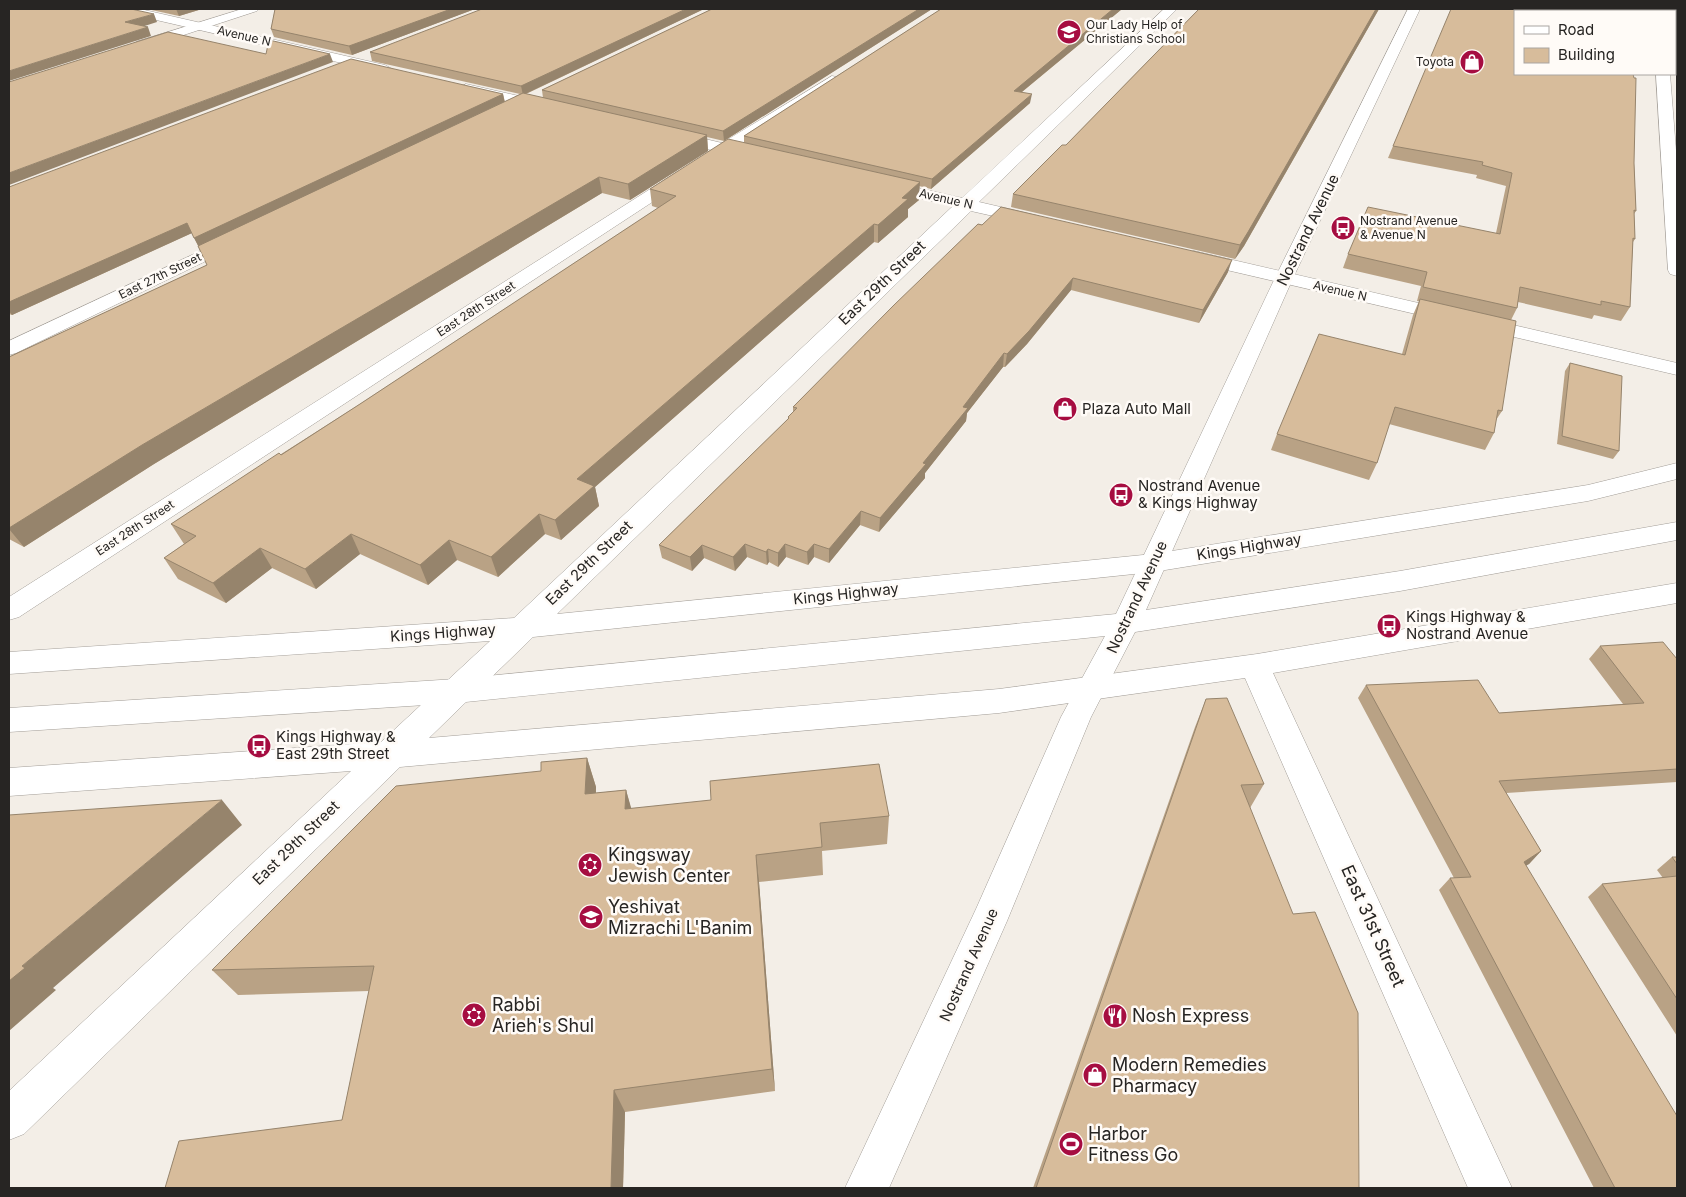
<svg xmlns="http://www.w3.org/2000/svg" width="1686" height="1197" viewBox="0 0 1686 1197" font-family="Inter,sans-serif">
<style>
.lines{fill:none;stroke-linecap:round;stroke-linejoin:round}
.minor-casing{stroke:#a29d97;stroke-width:1}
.major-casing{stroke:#a29d97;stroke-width:1}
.minor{fill:#fff;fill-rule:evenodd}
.major{fill:#fff;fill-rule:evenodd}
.wall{fill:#b9a285}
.shaded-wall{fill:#96846c}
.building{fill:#d7bc9b;stroke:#96846c}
.labels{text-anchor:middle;stroke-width:5;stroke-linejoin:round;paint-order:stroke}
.far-poi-label{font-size:12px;fill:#272523;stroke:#fffbf7;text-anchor:start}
.far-street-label{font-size:12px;fill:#272523;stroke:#fffbf7}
.street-label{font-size:15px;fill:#272523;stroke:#fffbf7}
.poi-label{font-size:15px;fill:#272523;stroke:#fffbf7;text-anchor:start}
.near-poi-label{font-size:18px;fill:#272523;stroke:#fffbf7;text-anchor:start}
.near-street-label{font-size:18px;fill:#272523;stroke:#fffbf7}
</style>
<rect width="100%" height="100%" fill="#f3eee7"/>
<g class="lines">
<defs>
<g id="minor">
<path d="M120 9H140L385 65 392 69 385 73 126 13Z"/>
<path d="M1164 9H1177L979 202 1039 216 1042 220 1039 224 1033 225 971 211 557 614 1153 554 1588 485 1677 463V479L1588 501 1153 572 533 637 429 738 999 689 1257 654 1677 583V603L1273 673 1512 1188H1468L1245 678 999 713 400 767 24 1134 9 1140V1091L351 771 9 796V768L381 742 490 641 9 674V652L514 618 953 206 877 188 875 185 877 182 883 180 962 198Z"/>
<rect x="1653" y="9" width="12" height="2"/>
<path d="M1675 24 1677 25V33L1675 32Z"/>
<path d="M1656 74H1670L1677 163V276L1670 274 1668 270Z"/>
<path d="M832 76 837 77 839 80 837 83 737 147 759 152 761 155 759 158C748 161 737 152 727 154 720 155 719 158 711 156L709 153 711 150 666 139 663 136 666 133 671 131 722 143Z"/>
<path d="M466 84 554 104 556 107 554 110 549 111 461 91 459 88Z"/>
<path d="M683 170 689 172 691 175 689 178 19 617 9 620V597L677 172Z"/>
<path d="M237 234 243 235 246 239 243 243 16 353 9 355V341Z"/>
<path d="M1194 251 1677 363V375L1188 261 1185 257 1188 253Z"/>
</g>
<g id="major">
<path d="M242 9H259L257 11 144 48 140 49 134 45 136 42Z"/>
<path d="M1408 9H1420L1293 278 1146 610 1400 571 1677 522V540L1400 591 1135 632 1091 717 1007 921 889 1188H845L976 909 1061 717 1105 636 456 703 9 732V708L456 679 1116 614 1275 278Z"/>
</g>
</defs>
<use href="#minor" class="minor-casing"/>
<use href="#major" class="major-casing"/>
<use href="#minor" class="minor"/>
<use href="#major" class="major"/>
</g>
<g class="wall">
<path d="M147 9H202L179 16Z"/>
<path d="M275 9H475L352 55 274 37 271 29Z"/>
<path d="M704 9 526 94 543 98 542 90 712 9H932L724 141 707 137 708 151 630 200 602 193 154 464 24 547 9 539V357L207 265 192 233 12 315 9 314V187L503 94 505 102 520 94 372 61 370 52Z"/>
<path d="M941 9H1122L1022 92 1030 103 931 189 919 186V200L908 209V217L878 243 874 242 595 487 599 506 561 540 545 534 498 577 457 560 428 585 360 554 316 589 272 568 226 603 178 579 164 558 184 544 171 524 360 404 658 208 652 206 650 189 744 143V136Z"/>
<path d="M1199 9H1379L1244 246 1235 259 1011 207 1013 194 1066 145Z"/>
<path d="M1515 11 1634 163 1636 211 1634 214 1635 239 1633 242 1630 307 1621 321 1594 315 1592 319 1518 302 1517 308 1511 320 1502 411 1496 420 1494 433 1485 450 1389 424 1377 463 1369 480 1271 450 1277 434 1402 354 1413 315 1419 301H1417L1421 286 1343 268 1348 254 1496 233 1506 186 1476 178 1477 175 1388 158 1393 146Z"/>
<path d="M978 224 1228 272 1199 323 1071 290 1027 344 1005 367H1003L967 413 966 421 925 473V478L879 532 860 525 829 563 814 557 808 565 786 557 778 567 769 562 767 565 747 557 735 571 704 558 692 571 662 558 659 545 788 419V417L793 412V407Z"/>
<path d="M1570 363 1619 451 1613 459 1557 444 1565 371Z"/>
<path d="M1600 646 1677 659V782L1506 793 1541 851 1529 864 1526 865 1677 1188H1594L1439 890 1450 878H1454L1358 698 1366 685 1499 713 1623 704 1589 659Z"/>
<path d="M1206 699 1264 784 1250 808 1359 1188H1033L1195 727Z"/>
<path d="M587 758 596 787V793L626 790 631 809 889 816 887 844 822 851 823 875 759 882 775 1091 625 1112 623 1188H165L342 1120 369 991 238 995 212 970 541 771Z"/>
<path d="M1672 857H1677V1036L1588 897 1602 884 1663 878 1657 870Z"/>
</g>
<g class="shaded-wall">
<path d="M176 9H202L179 16Z"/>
<path d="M451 9H475L352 55 349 46Z"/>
<path d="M686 9H704L523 95 521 86Z"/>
<path d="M919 9H932L724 141 723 131Z"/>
<path d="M1113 9H1122L1012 100 1014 91Z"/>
<path d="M1376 9H1379L1244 246 1235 259 1240 245Z"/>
<path d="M154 14 157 22 129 31 125 22Z"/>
<path d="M148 27 151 36 9 81V71Z"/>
<path d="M330 54 333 62 9 185V173Z"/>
<path d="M503 94 505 104 200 249 194 238Z"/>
<path d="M1032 94 1030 103 931 189 932 179Z"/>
<path d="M707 135 708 151 630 200 628 184Z"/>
<path d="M599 177 602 193 154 464 24 547 9 529V528L142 445Z"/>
<path d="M920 182 919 200 908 209V217L878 243V225L902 198Z"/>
<path d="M187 223 192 233 12 315 9 311V302Z"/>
<path d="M874 224V242L595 487 599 506 561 540 555 520 577 479Z"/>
<path d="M1232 260 1228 272 1199 323 1203 310Z"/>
<path d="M1073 278 1071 290 1027 344 1005 367 1007 354Z"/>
<path d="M1004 353 1003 367 967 413 966 421 925 473V478L879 532 880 518 923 463 963 407Z"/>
<path d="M861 511 860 525 829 563V549Z"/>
<path d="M539 514 545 534 498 577 491 557Z"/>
<path d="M351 534 360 554 316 589 305 569Z"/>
<path d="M449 540 457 560 428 585 420 565Z"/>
<path d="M745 544 747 557 735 571 733 557Z"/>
<path d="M785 544 786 557 778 567V553Z"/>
<path d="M814 544V557L808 565 807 552Z"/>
<path d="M702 545 704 558 692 571 690 557Z"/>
<path d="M260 548 272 568 226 603 213 583Z"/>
<path d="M768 549 769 562 767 565 766 552Z"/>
<path d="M587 758 596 787 595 822 585 794Z"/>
<path d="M626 790 634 818 625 809Z"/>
<path d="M222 800 242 825 53 988 56 990 9 1031V981L22 966Z"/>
<path d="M1541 851 1529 864 1512 874 1524 862Z"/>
<path d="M756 855 759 882 775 1091 772 1069Z"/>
<path d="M614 1090 625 1112 623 1188H611Z"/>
</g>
<g class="building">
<path d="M9 9H131L154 14 125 22 148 27 9 71Z"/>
<path d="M275 9H451L349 46 271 29Z"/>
<path d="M482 9H686L521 86 370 52Z"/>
<path d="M712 9H919L723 131 542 90Z"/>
<path d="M941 9H1113L1014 91 1032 94 932 179 744 136Z"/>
<path d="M1199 9H1376L1248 232 1240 245 1013 194 1062 145H1066Z"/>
<path d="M1451 9H1630V11H1515V74H1633L1634 78H1636L1634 163 1636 211 1634 210 1635 239 1633 238 1630 307 1601 301V305L1520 287 1517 308 1423 287 1427 272 1348 254 1368 207 1500 234 1512 173 1482 165 1483 162 1393 146Z"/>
<path d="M168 32 266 54 269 40 330 54 9 173V82Z"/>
<path d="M351 59 503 94 194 238 187 223 9 302V187Z"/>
<path d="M523 93 707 135 628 184 599 177 142 445 9 528V357L207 265 198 246Z"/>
<path d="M728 139 920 182 902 198 908 199 878 225 874 224 577 479 594 486 555 520 539 514 491 557 449 540 420 565 351 534 305 569 260 548 213 583 164 558 196 536 171 524 279 453 281 455 360 404 676 196 650 189Z"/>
<path d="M1001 207 1232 260 1203 310 1073 278 1029 331 1007 354 1004 353 963 407 968 408 923 463 926 464 880 518 861 511 829 549 814 544 807 552 785 544 778 553 768 549 766 552 745 544 733 557 702 545 690 557 659 545 789 418 788 417 797 408 793 407 894 305 978 224 982 225Z"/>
<path d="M1420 299 1516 321 1502 411 1498 410 1494 433 1395 407 1377 463 1277 434 1319 334 1405 355Z"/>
<path d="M1570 363 1622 376 1619 451 1562 436Z"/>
<path d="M1663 642 1677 659V769L1499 781 1541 851 1524 862 1677 1116V1188H1615L1450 878 1471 877 1366 685 1478 680 1499 713 1644 703 1600 646Z"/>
<path d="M1227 698 1264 784 1241 785 1293 914 1315 912 1358 1013 1359 1188H1036L1206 699Z"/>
<path d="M587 758 585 794 626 790 625 809 711 800 710 781 879 764 889 816 820 823 822 847 756 855 772 1069 614 1090 611 1188H165L179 1141 342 1120 374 966 212 970 396 786 541 771V762Z"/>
<path d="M222 800 22 966 25 968 9 981V815Z"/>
<path d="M1672 857H1677V864Z"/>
<path d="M1677 876V999L1602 884Z"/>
</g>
<defs>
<symbol id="school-disc" viewBox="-11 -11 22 22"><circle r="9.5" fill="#a60d41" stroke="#fffbf7"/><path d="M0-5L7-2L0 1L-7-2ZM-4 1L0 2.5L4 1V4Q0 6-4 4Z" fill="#fff"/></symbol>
<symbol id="shop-disc" viewBox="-11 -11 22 22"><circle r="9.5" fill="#a60d41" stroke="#fffbf7"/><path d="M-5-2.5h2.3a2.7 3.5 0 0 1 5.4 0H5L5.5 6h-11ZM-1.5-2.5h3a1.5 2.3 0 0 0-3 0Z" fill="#fff"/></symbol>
<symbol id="bus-disc" viewBox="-11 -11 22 22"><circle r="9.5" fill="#a60d41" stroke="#fffbf7"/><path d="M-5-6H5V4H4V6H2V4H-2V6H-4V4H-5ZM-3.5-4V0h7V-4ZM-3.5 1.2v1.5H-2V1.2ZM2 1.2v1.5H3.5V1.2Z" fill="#fff"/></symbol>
<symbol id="synagogue-disc" viewBox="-11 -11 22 22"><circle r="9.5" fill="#a60d41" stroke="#fffbf7"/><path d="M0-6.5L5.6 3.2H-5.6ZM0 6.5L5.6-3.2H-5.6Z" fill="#fff"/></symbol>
<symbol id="restaurant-disc" viewBox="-11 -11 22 22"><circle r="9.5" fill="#a60d41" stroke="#fffbf7"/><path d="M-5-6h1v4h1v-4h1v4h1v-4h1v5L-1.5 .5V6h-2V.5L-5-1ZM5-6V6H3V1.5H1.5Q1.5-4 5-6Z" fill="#fff"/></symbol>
<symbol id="stadium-disc" viewBox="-11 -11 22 22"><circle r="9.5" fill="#a60d41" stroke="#fffbf7"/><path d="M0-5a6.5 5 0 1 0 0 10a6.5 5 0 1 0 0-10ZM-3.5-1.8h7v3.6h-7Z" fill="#fff"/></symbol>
</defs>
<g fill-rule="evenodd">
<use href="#school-disc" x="1055" y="18" width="28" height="28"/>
<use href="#shop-disc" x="1458" y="48" width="28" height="28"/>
<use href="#bus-disc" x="1329" y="214" width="28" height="28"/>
<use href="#shop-disc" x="1051" y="395" width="28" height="28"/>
<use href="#bus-disc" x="1107" y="481" width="28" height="28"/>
<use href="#bus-disc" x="1375" y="612" width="28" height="28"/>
<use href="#bus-disc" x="245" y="732" width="28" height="28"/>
<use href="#synagogue-disc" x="576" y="851" width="28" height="28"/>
<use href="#school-disc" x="577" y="903" width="28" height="28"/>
<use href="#synagogue-disc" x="460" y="1001" width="28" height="28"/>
<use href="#restaurant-disc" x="1101" y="1002" width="28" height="28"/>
<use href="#shop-disc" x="1081" y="1061" width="28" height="28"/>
<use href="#stadium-disc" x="1057" y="1130" width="28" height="28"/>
</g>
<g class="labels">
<g class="far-poi-label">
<text x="1086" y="29">Our Lady Help of<tspan x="1086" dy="14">Christians School</tspan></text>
<text x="1454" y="66" text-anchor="end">Toyota</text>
<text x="1360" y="225">Nostrand Avenue<tspan x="1360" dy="14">&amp; Avenue N</tspan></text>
</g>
<g class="far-street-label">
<text transform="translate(244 36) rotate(13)" y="4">Avenue N</text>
<text transform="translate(946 199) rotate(13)" y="4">Avenue N</text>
<text transform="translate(160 276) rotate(-26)" y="4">East 27th Street</text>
<text transform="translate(1340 291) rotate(13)" y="4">Avenue N</text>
<text transform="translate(476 309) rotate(-33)" y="4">East 28th Street</text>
<text transform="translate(135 528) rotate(-33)" y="4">East 28th Street</text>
</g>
<g class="street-label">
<text transform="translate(1308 230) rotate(-64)" y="5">Nostrand Avenue</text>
<text transform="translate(882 283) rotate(-44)" y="5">East 29th Street</text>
<text transform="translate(1249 547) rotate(-9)" y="5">Kings Highway</text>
<text transform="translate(589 563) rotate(-44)" y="5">East 29th Street</text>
<text transform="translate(846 594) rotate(-6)" y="5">Kings Highway</text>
<text transform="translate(1137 597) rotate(-65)" y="5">Nostrand Avenue</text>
<text transform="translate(443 633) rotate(-4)" y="5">Kings Highway</text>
<text transform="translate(296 843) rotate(-44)" y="5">East 29th Street</text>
<text transform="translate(969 965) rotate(-66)" y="5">Nostrand Avenue</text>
</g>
<g class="poi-label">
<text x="1082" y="414">Plaza Auto Mall</text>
<text x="1138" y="491">Nostrand Avenue<tspan x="1138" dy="17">&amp; Kings Highway</tspan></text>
<text x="1406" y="622">Kings Highway &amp;<tspan x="1406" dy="17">Nostrand Avenue</tspan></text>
<text x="276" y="742">Kings Highway &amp;<tspan x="276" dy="17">East 29th Street</tspan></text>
</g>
<g class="near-poi-label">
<text x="608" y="861">Kingsway<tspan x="608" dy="21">Jewish Center</tspan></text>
<text x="608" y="913">Yeshivat<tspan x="608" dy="21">Mizrachi L'Banim</tspan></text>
<text x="492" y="1011">Rabbi<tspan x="492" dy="21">Arieh's Shul</tspan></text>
<text x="1132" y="1022">Nosh Express</text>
<text x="1112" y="1071">Modern Remedies<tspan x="1112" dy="21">Pharmacy</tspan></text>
<text x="1088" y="1140">Harbor<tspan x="1088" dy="21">Fitness Go</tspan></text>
</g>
<g class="near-street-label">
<text transform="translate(1373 926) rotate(66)" y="6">East 31st Street</text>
</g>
</g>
<rect width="1686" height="1197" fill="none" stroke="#272523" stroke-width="20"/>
<rect x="1514" y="10" width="162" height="65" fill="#fffbf7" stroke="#a9a5a2"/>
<rect x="1524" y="26" width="25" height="8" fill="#ffffff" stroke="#a9a5a2"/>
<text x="1558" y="35" font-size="15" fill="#272523">Road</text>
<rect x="1524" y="48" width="25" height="15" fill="#d7bc9b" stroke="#a9a5a2"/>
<text x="1558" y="60" font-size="15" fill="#272523">Building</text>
</svg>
